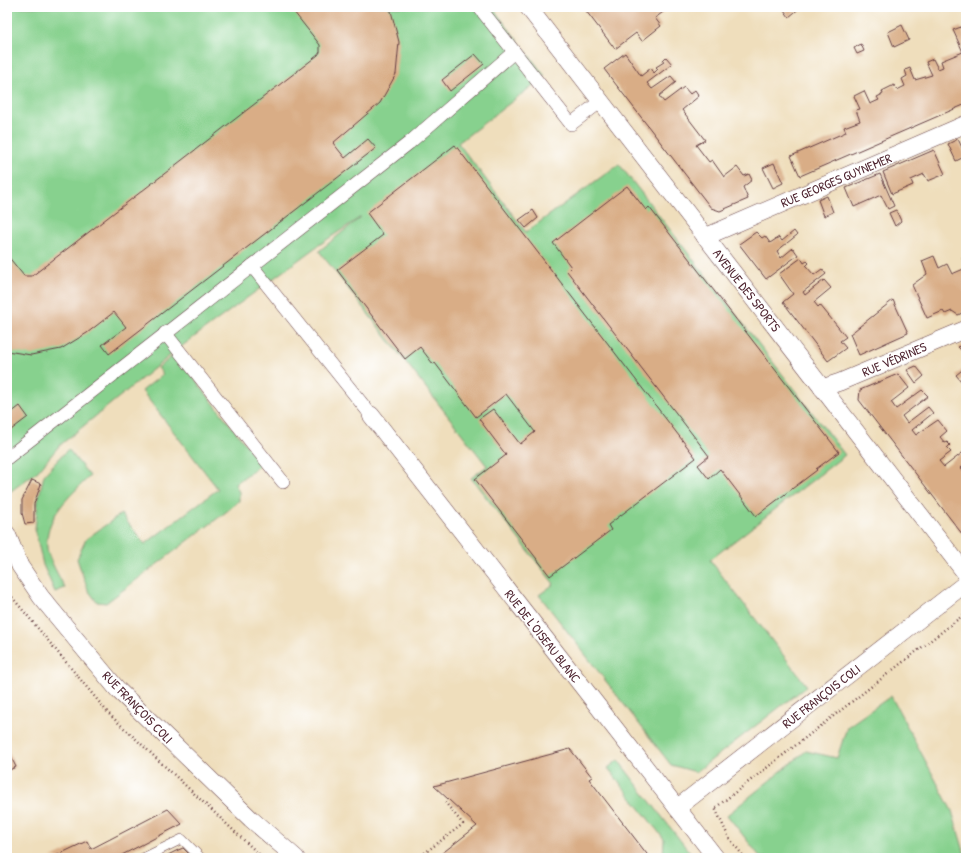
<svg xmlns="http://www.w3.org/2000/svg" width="973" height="865" viewBox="0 0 973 865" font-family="'Patrick Hand',sans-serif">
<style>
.green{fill:#87d18e;stroke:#68785c}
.building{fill:#d9ad86}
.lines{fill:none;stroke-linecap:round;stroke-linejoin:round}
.service-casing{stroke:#633c41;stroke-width:10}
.pedestrian-casing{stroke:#633c41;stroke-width:14}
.minor-casing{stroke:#633c41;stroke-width:18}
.path{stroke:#633c41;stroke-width:2.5;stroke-dasharray:1 3;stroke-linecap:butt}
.service{stroke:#fff;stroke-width:9}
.pedestrian{stroke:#fff;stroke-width:13}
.minor{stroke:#fff;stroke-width:17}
.labels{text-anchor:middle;stroke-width:3;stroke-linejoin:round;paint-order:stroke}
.street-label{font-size:13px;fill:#4a1f2b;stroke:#fff}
</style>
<rect width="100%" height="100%" fill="#fff"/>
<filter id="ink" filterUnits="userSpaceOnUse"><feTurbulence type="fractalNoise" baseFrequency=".025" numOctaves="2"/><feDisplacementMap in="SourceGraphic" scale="8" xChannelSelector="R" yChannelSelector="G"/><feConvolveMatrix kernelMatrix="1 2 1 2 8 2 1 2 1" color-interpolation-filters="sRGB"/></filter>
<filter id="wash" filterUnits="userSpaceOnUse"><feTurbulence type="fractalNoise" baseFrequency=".012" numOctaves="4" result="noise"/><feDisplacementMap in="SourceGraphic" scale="16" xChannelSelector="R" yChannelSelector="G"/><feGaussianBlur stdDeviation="0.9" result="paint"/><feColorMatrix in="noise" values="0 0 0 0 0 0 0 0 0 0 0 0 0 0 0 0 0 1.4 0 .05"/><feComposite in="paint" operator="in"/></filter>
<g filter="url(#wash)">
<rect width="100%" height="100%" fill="#efdebc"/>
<g class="green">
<path d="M7 7H492L545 76 458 143 526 232 619 164 845 455 710 560 807 686 696 772 671 765 539 595 554 584 471 478 487 466 319 251 361 217 316 247 178 349 59 446 38 471 7 494Z"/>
<path d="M175 354 261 464 235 484 239 492V501L226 512 106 603 97 602 88 590 77 559 86 539 121 514 145 544 218 489 142 391 163 374 158 368Z"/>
<path d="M68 449 90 476C70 496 44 517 47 548 48 558 60 578 65 588L55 592 43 565 35 529 38 500 44 475Z"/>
<path d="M891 696 952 811 966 858H761L727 815 806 751 837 758 847 727Z"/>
<path d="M618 760 694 858H663L664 839 608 768Z"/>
</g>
<g id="blocks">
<g class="building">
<path d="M290 7H388L391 11 399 42 396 74 380 103 333 143 345 158 368 139 376 148 109 354 102 345 126 327 114 312 87 333 61 349 31 355 7 351V255L24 276H32L318 55 320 52V45Z"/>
<path d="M583 7H670L655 18 661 26 642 41 636 33 615 49Z"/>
<path d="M782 7H801L789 17Z"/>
<path d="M902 25 909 40 894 47 888 32Z"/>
<path d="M961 27 966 39V104L800 176 791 156 846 132 844 127 860 121 856 110 860 109 854 96 864 91 870 104 879 100 877 97 883 94 882 91 894 85 897 90 905 86 902 79 907 76 905 70 910 68 915 80 932 75 926 62 933 59 938 69 943 67 941 61 963 52 953 30Z"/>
<path d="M861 44 864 51 857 54 854 48Z"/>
<path d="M625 53 641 76 651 68 654 73 658 69 656 67 664 62 663 60 666 57 672 64 647 83 652 89 671 76 676 82 659 96 664 102 684 87 690 94 695 90 699 96 682 110 705 140 696 145 709 162 712 160 724 177 737 167 744 176 749 174 752 180 743 187 748 199 720 211 711 208 604 69Z"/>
<path d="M475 54 484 64 450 91 442 80Z"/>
<path d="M958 139 966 156 956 161 948 144Z"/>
<path d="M455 145 696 458 608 525 611 530 550 576 475 479 506 455 479 419 493 409 520 444 535 432 506 394 476 417 435 363 433 364 420 347 405 359 337 270 383 235 367 213Z"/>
<path d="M934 150 945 174 928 181 924 174 911 180 913 185 892 194 883 172Z"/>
<path d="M774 163 783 183 773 188 763 168Z"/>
<path d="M880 174 894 206 888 209 881 195 854 207 846 188Z"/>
<path d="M627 186 646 210 649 207 839 452 816 469 817 470 756 516 720 469 709 479 698 465 709 456 567 271 571 267 553 243Z"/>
<path d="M827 196 833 212 824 216 818 200Z"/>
<path d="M533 210 538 218 526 228 519 220Z"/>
<path d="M896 210 901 221 895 226 889 213Z"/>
<path d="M794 231 797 235 777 251 781 258 793 248 798 255 766 279 739 244 756 232 762 238 765 236 770 243 779 237 782 241Z"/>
<path d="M934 256 939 268 947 264 952 274 966 268 962 258 966 257V311L958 315 952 311 945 314 943 311 927 318 912 285 927 274 922 261Z"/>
<path d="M801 258 804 263 807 261 809 263 806 266 814 275 822 269 826 274 803 292 805 295 824 280 831 288 814 302 818 307 820 305 846 337 840 341 846 348 828 361 783 302 793 294 779 274Z"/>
<path d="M893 300 908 333 859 355 850 334Z"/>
<path d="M966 344V355L958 347Z"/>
<path d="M916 366 924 376 916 383 907 370Z"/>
<path d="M966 367V378L961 381 956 375Z"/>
<path d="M898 374 909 388 891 402 896 409 922 390 928 396 902 416 907 423 928 407 933 413 912 430 916 435 938 420 947 431 940 437 945 443 947 442 950 445 947 448 951 452 939 461 944 467 966 450V464L961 468 966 474V539L859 400 860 390Z"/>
<path d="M20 406 28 417 7 433V416Z"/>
<path d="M32 480 41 484 34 504V523L25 524 22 513V500Z"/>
<path d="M7 749 16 767 7 771Z"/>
<path d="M570 749 592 777 589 779 650 858H436L477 826 434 786Z"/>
<path d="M168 809 182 824 116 858H51L87 841 91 849Z"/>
<path d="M183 848 193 858H162L176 851Z"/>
</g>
</g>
</g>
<g filter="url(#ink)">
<use href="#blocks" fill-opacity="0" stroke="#633c41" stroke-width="1"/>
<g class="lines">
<defs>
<path id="service" d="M143 858 182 839 201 858"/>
<g id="pedestrian">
<path d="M479 7 571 124 601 101"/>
<path d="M252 266 371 415"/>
<path d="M165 333 283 482"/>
<path d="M7 458 409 143 514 52"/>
</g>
<g id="minor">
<path d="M528 7 966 574"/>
<path d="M705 237 966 124"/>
<path d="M822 388 840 382 966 329"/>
<path d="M371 415 716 858"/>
<path d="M7 534 20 566 41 597 118 690 251 819 296 858"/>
<path d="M677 808 966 583"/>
</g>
</defs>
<use href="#service" class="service-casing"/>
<use href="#pedestrian" class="pedestrian-casing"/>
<use href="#minor" class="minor-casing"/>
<g class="path">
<path d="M7 591 109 714 263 858"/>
<path d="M418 858 463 824 444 801"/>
<path d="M745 858 729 838 715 808 966 613"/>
</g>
<use href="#service" class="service"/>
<use href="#pedestrian" class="pedestrian"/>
<use href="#minor" class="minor"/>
</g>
</g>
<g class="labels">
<g class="street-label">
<text transform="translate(836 180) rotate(-23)" y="5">RUE GEORGES GUYNEMER</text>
<text transform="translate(747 290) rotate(52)" y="5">AVENUE DES SPORTS</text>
<text transform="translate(894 359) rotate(-23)" y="5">RUE VÉDRINES</text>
<text transform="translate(543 636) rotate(52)" y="5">RUE DE L'OISEAU BLANC</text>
<text transform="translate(821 696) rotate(-38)" y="5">RUE FRANÇOIS COLI</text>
<text transform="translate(138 707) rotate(46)" y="5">RUE FRANÇOIS COLI</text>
</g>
</g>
<rect width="973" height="865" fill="none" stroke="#fff" stroke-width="24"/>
</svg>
